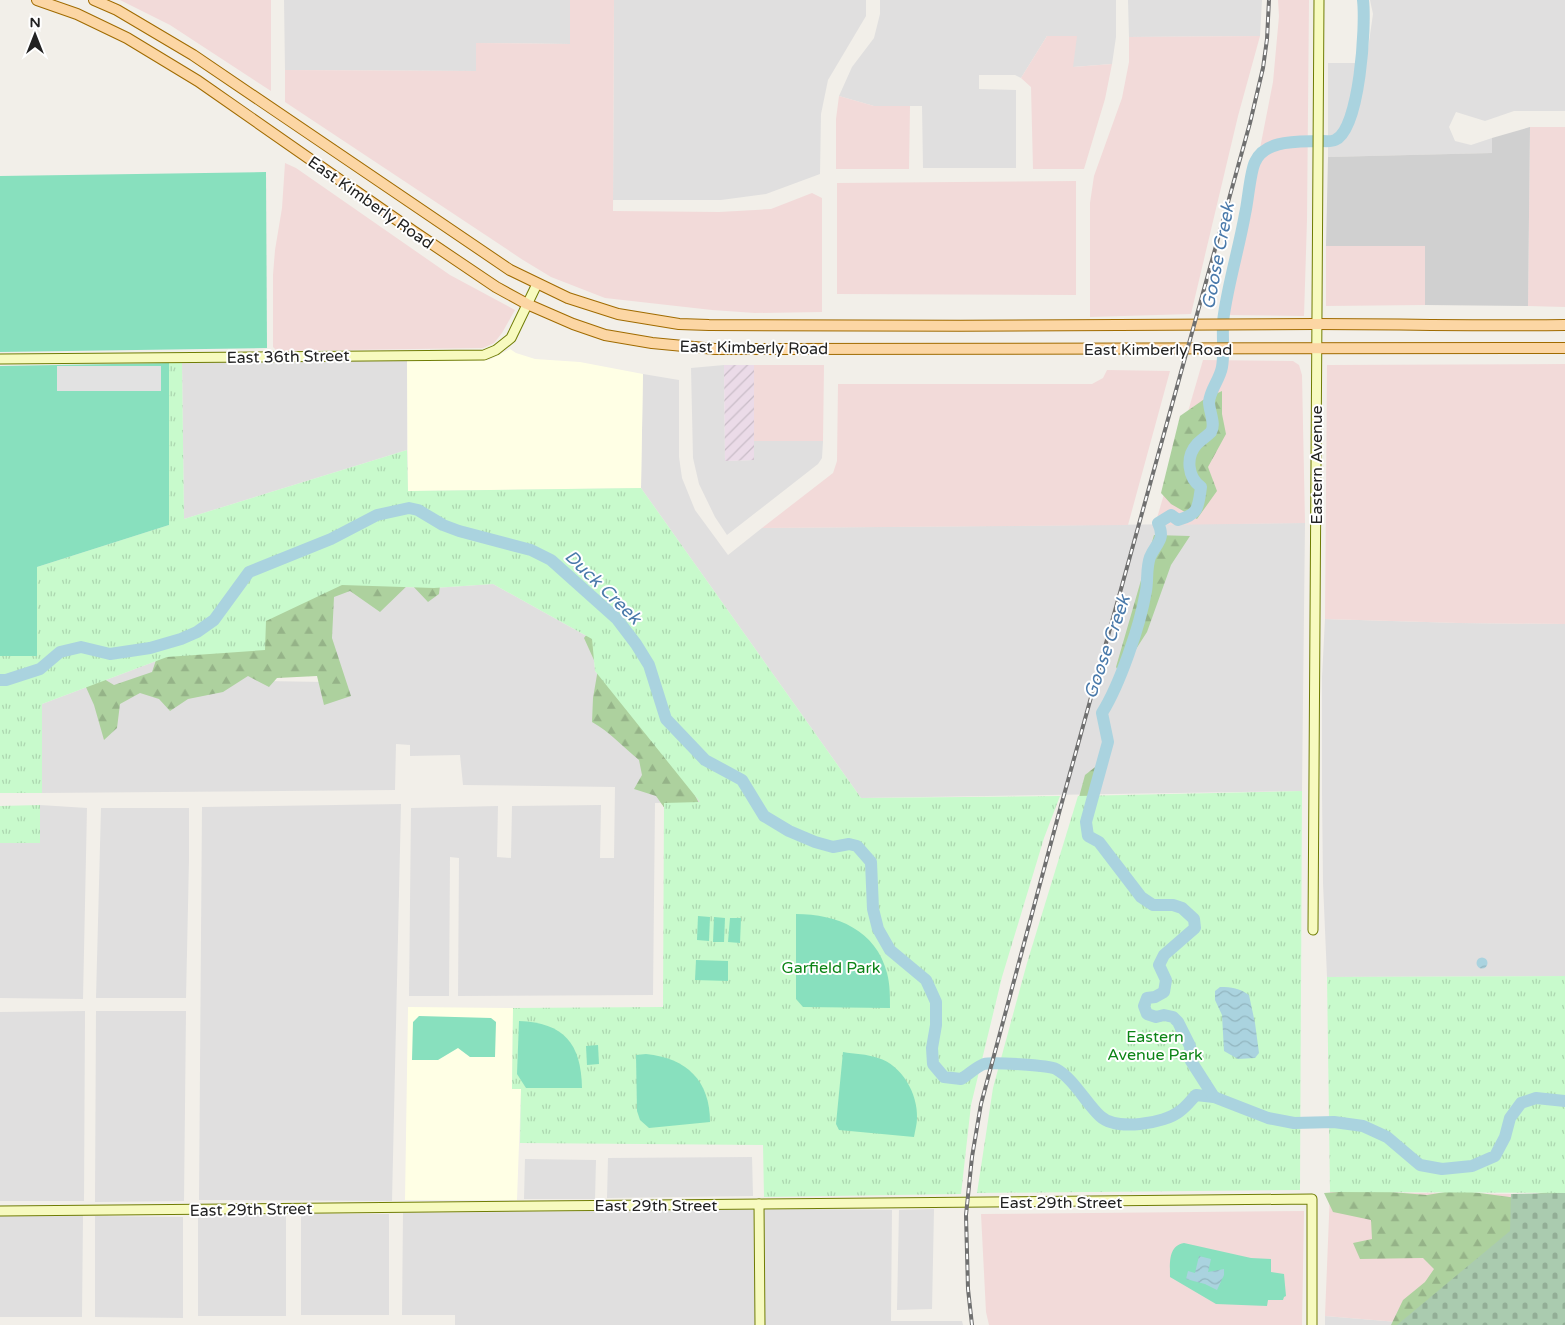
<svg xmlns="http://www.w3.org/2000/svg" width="1565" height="1325" viewBox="0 0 1565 1325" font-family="'Varela Round',sans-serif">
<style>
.residential{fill:#e0dfdf}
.commercial{fill:#f2dad9}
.industrial{fill:url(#industrial-furrows)}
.education{fill:#ffffe5}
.religious{fill:#d0d0d0}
.forest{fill:url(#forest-firs)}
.cemetery{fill:url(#cemetery-stones)}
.park{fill:url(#park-tufts)}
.pitch{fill:#88e0be}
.parking{fill:#e2e2e2}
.water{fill:url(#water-waves)}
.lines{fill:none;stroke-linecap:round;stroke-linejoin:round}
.river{stroke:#aad3df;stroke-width:12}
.secondary-casing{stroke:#707d05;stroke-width:11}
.primary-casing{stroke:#a06b00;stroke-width:12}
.secondary{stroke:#f7fabf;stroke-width:9}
.primary{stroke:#fcd6a4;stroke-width:10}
.rail-casing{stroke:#707070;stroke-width:4}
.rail{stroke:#fff;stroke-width:2;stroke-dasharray:5.5;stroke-linecap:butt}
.labels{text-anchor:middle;stroke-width:4;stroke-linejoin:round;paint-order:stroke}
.street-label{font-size:16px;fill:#222;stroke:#fff}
.park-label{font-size:16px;fill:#0c8416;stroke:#fff}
.water-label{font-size:18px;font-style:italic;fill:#4a7aab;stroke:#fff}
</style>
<defs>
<pattern id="industrial-furrows" width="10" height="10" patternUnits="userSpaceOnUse" patternTransform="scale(1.25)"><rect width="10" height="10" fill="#ebdbe8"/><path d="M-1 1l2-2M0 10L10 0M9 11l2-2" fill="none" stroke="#c9bcc7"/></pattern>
<pattern id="forest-firs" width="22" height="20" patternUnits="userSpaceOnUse" patternTransform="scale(1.25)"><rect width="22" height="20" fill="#add19e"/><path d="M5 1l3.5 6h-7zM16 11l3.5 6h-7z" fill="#95b388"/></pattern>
<pattern id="cemetery-stones" width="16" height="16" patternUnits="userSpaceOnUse" patternTransform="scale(1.25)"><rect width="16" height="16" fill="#aacbaf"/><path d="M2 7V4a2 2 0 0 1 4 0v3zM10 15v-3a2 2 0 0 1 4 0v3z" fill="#92ae96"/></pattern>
<pattern id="park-tufts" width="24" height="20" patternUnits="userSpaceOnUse" patternTransform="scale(1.25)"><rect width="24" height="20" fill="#c8facc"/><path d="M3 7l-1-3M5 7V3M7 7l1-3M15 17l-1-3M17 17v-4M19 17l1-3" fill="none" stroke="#acd6af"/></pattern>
<pattern id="water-waves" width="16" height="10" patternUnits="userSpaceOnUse" patternTransform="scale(1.25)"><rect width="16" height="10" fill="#aad3df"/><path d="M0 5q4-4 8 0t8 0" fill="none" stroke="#92b5bf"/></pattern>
</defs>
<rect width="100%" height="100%" fill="#f2efe9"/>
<g class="residential">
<path d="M284 0H570V44L477 43V71L285 70Z"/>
<path d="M614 0H866V16L828 80 821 114 820 174 766 194 721 200H613Z"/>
<path d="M880 0H1116V37L1112 64 1073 67 1047 36 1021 78 1015 75H979V89L1016 90V168H923L922 106H874L839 96 852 67 874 38 880 14Z"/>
<path d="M1128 0H1262L1260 36 1129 37Z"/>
<path d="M1370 0H1565V111H1514L1485 121 1456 112 1449 127 1455 141 1471 145 1492 138 1493 153 1328 157V63H1366L1373 14Z"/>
<path d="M407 361V450L184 519 182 362Z"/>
<path d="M724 365 725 461 754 460V441H823L822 458 818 464 727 535 715 517 699 484 693 458 691 368Z"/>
<path d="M643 374 679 380V457L682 478 695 510 728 555 762 528 1305 523 1302 791 861 798 641 488Z"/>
<path d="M493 584 592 639 595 671 701 802 655 803 653 995 458 996 459 858 450 857 449 996H409L411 808 498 806 497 857 511 858 512 806 601 805 600 858H614L615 787 463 785 460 755 410 756V745L396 744 395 790 42 793V704L167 657 265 650 263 681 326 682V593L342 585 434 588Z"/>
<path d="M1325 619 1459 623 1565 624V976L1327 977 1323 883 1322 793V677Z"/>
<path d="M401 804 392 1201 199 1200 202 807Z"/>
<path d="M40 805 87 808 83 999 0 998V843H40Z"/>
<path d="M101 808H189V859L186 998H96Z"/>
<path d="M85 1011 84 1201H0V1012Z"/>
<path d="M96 1011H186L184 1201 95 1202Z"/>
<path d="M752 1157 753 1196 607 1198 608 1158Z"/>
<path d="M525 1159 596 1160 595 1199H524Z"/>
<path d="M809 1209 892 1210 891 1321H962L963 1325H455V1315H402L403 1213Z"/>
<path d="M934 1209 932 1309 897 1310 899 1210Z"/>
<rect x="301" y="1214" width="88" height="101"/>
<path d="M0 1215H83L82 1317H0Z"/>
<rect x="198" y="1215" width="88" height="101"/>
<path d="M95 1216 183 1217V1318L95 1317Z"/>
<path d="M1325 1316 1398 1322 1397 1325H1325Z"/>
</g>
<g class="commercial">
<path d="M120 0H271V91L170 25Z"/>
<path d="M570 0H614L613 211 719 212 771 209 812 193 822 198V312L755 313 712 310 605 298 551 277 523 260 285 102V70L476 71V43L570 44Z"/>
<path d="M1278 0H1309L1307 220 1304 316 1224 315 1246 220 1273 82 1279 16Z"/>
<path d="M1047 36H1077L1073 67 1112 64 1105 99 1084 169H1033L1031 87 1021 78Z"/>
<path d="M1260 36 1238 116 1191 314 1090 317V203L1094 176 1122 98 1129 62V37Z"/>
<path d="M839 96 874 106H910L909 169H836V119Z"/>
<path d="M1530 127H1565V307L1528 306Z"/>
<path d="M285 163 296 168 450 275 515 310 502 333 494 343 483 348 277 351 273 347V275L275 250 282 208Z"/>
<path d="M1076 181V295L837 294V183Z"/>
<path d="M1326 246H1425V305L1326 306Z"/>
<path d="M1203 360 1293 361 1299 365 1302 375 1305 523 1155 525Z"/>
<path d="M1565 364V624L1459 623 1325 619 1327 365Z"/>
<path d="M754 365H824L823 441H754Z"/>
<path d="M1107 370 1170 371 1128 525 762 528 833 473 837 461 838 384H1092L1103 378Z"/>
<path d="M1330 1192 1511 1194V1231L1398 1322 1325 1316Z"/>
<path d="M1304 1211 1302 1325H989L986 1312 981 1214Z"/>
</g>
<path class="industrial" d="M724 365H754V460L725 461Z"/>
<g class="education">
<path d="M510 349 516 353 535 359 580 362 643 374 641 488 408 491 407 361 489 360Z"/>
<path d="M408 1007 513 1008 512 1088H521L517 1200H405Z"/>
</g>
<path class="religious" d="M1530 127 1528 306 1425 305V246H1326L1328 157 1492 153V138Z"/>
<g class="forest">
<path d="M1222 391V414L1226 434 1208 467 1217 491 1197 519 1171 504 1161 493 1180 416 1203 400Z"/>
<path d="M1154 535 1190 536 1171 565 1147 632 1120 674 1116 667Z"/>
<path d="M443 560 439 594 428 602 410 583 380 612 350 591 334 597 332 638 351 696 324 705 317 676 277 678 269 687 248 676 223 692 188 699 170 711 159 699 140 693 120 704 117 728 104 740 94 705 85 685 99 676 114 685 152 672 157 657 329 577Z"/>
<path d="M590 630 686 778 701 807 668 813 656 796 634 789 642 775 639 760C623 747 610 732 592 722L593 698 598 669 584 638Z"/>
<path d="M1099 764 1084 814 1075 812 1085 775Z"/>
<path d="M1565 1188V1227L1458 1325H1391L1403 1300 1425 1282 1434 1269 1423 1258 1360 1259 1353 1243 1372 1239 1371 1220 1333 1212 1324 1193 1367 1190 1427 1195 1457 1190 1517 1198Z"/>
</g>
<path class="cemetery" d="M1565 1193V1325H1397L1510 1231 1511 1194Z"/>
<g class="park">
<path d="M182 362 184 519 407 450 408 491 641 488 861 798 1060 796 1044 838 1002 977 971 1105 961 1194 764 1197 763 1145 520 1143 521 1089H512L513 1008 663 1007 664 803 700 802 595 671 592 639 493 584 434 588 342 585 266 621 265 650 167 657 42 704V793H0V656H37V567L169 525V363Z"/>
<path d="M1302 791 1300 1190 977 1193 993 1088 1027 963 1078 796Z"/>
<path d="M40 805V843H0V806Z"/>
<path d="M1565 976V1193L1330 1192 1327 977Z"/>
</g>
<g class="pitch">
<path d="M266 172 267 348 0 352V176Z"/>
<path d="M169 363V525L37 567V656H0V366Z"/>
<path d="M796 914C837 914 876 930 887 973 890 984 890 996 890 1008L803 1007 796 999Z"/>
<path d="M698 916 710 917 709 941 697 940Z"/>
<path d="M714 917 725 918 724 942H713Z"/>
<path d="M730 918H741L740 943 728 942Z"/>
<path d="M696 960 728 961V981L695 980Z"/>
<path d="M419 1016 491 1018 496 1022 495 1057H470L458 1048 438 1060H412L413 1022Z"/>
<path d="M519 1021C564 1023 581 1043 582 1088H526L517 1074Z"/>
<path d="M598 1045 599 1064 587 1065 586 1046Z"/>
<path d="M843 1052C854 1054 867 1054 878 1058 902 1065 918 1094 917 1118 917 1124 915 1131 914 1137L839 1130 836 1124Z"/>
<path d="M646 1054C687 1058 710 1081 710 1122L649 1128 640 1120 637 1111 636 1055Z"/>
<path d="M1184 1243 1251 1258 1271 1259V1272L1284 1274 1286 1296 1284 1297 1283 1300H1268L1267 1306 1216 1304 1170 1277C1170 1263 1168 1246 1184 1243Z"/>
</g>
<rect class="parking" x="57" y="366" width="104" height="25"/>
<g class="water">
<circle cx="1482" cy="963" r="5.5"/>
<path d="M1220 987C1232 987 1239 988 1249 995L1255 1023 1259 1053 1255 1058 1238 1059 1224 1051 1222 1015 1215 1000V991Z"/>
<path d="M1199 1256 1211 1259 1208 1272 1224 1269V1275L1217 1290 1205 1284 1186 1279 1188 1271 1195 1273Z"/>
</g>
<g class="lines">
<g class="river">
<path d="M0 680H6L40 669 60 652 81 647 110 654 150 648 181 639 197 632 214 620 249 572 331 539 377 515 409 508 418 510 443 525 459 531 531 550 551 560 617 619 636 644 649 665 666 719 705 760 742 780 764 816 789 831 815 842 833 847 849 844 857 846 871 862 873 909 878 929 890 950 926 980 936 1002V1025L932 1048 933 1064 944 1077 961 1079C968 1075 976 1067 984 1064 992 1062 1048 1065 1056 1069 1073 1078 1086 1103 1100 1116 1116 1131 1164 1124 1180 1111 1186 1107 1191 1100 1196 1095L1214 1097 1268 1118 1294 1123 1334 1122 1363 1126 1387 1137 1420 1165 1442 1169 1472 1166 1495 1156 1505 1137 1510 1118 1521 1103 1536 1098 1565 1101"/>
<path d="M1214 1097 1191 1061 1190 1046 1178 1022 1173 1017 1164 1015 1156 1017 1147 1014 1144 1006 1147 998 1155 997 1164 992 1166 980 1159 965 1164 955 1195 928 1194 919 1182 908 1173 905H1153L1141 897 1099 842 1088 836 1086 822 1108 742 1102 713C1120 684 1140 626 1146 591 1148 580 1146 568 1150 557 1156 543 1166 540 1158 523L1171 515 1178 520C1199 514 1198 508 1201 487 1188 478 1185 457 1197 444 1201 440 1207 436 1211 432 1216 424 1209 411 1209 402 1210 390 1220 379 1222 367 1225 350 1221 331 1224 314 1229 280 1239 248 1245 214 1248 202 1250 172 1255 162 1265 139 1299 142 1320 141 1324 141 1331 142 1335 140 1360 130 1366 25 1363 0"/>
</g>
<defs>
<g id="secondary">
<path d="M0 359 484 355 496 350 511 338 537 284"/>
<path d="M1313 930 1319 0"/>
<path d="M759 1204 760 1325"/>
<path d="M0 1211 1312 1199V1325"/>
</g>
<g id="primary">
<path d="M37 0 77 14 127 38 198 81 413 231 496 287 527 304 573 324 605 335 652 343 715 349 1565 348"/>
<path d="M94 0 117 10 193 55 510 270 568 298 618 314 679 324 709 325C911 326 1113 326 1315 324 1399 324 1482 326 1565 325"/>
</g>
</defs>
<use href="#secondary" class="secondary-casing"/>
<use href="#primary" class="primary-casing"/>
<use href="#secondary" class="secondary"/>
<use href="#primary" class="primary"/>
<defs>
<path id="rail" d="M972 1325 968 1289 966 1215 972 1157 981 1104 1059 813 1250 123 1263 68 1267 39 1269 0"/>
</defs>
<use href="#rail" class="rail-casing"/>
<use href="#rail" class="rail"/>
</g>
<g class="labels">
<g class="street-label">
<text transform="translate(371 202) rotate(35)" y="6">East Kimberly Road</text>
<text transform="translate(754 347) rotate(1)" y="6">East Kimberly Road</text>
<text x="1158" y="355">East Kimberly Road</text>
<text transform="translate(288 356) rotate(-1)" y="6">East 36th Street</text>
<text transform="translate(1316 465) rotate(-90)" y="6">Eastern Avenue</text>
<text x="1061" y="1208">East 29th Street</text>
<text x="656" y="1211">East 29th Street</text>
<text transform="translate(251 1209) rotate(-1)" y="6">East 29th Street</text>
</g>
<g class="park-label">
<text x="831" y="973">Garfield Park</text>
<text x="1155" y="1042">Eastern<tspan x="1155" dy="18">Avenue Park</tspan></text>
</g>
<g class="water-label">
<text transform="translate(1218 256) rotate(-79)" y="6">Goose Creek</text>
<text transform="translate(603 587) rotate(44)" y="6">Duck Creek</text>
<text transform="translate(1107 647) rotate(-71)" y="6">Goose Creek</text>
</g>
</g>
<g transform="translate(35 35)" stroke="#ffffff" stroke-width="4" paint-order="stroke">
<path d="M0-4L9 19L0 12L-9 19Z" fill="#222222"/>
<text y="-8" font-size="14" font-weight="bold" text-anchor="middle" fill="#222222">N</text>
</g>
</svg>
